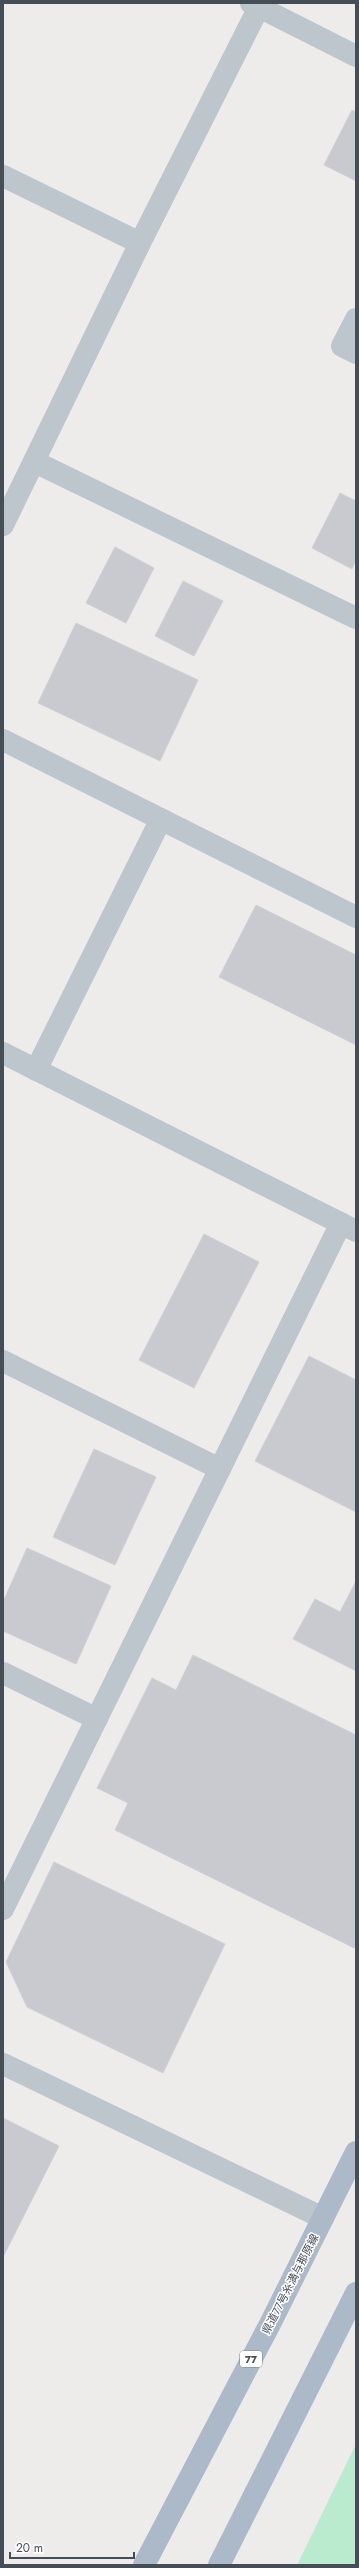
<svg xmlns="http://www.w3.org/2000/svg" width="359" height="2568" viewBox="0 0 359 2568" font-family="Jost,'Noto Sans JP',sans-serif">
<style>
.green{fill:#baebcf}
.building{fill:#c8cad0;stroke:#cfd1d7}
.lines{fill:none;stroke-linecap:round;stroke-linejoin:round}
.minor{stroke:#bdc5cd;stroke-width:22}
.tertiary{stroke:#bdc5cd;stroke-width:22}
.primary{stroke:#acb9c9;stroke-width:22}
.labels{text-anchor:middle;stroke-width:3;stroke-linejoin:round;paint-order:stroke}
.shield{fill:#fff;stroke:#7d8389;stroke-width:1}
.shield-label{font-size:10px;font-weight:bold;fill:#454e57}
.street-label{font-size:11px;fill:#454e57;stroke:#fff}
</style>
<rect width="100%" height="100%" fill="#eeebeb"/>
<path class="green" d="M356 2444V2565H297Z"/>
<g class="building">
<path d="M352 110 356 112V181L324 165Z"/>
<path d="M340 493 356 501V560L352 569 312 548Z"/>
<path d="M115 547 154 568 126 623 86 603Z"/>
<path d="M183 581 223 601 194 656 155 636Z"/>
<path d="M76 623 198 680 160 761 38 703Z"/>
<path d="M256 905 356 955V1045L219 977Z"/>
<path d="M204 1234 259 1262 194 1388 139 1360Z"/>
<path d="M309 1356 356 1380V1512L255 1461Z"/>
<path d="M94 1449 156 1477 115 1565 53 1537Z"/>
<path d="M27 1548 111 1586 76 1664 3 1631V1602Z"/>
<path d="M356 1581V1671L293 1639 315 1599 340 1612Z"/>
<path d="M193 1655 356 1735V1944L354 1948 115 1830 128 1803 97 1788 152 1678 176 1690Z"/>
<path d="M54 1862 225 1944 163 2073 27 2007 6 1962Z"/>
<path d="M3 2118 59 2146 3 2257Z"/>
</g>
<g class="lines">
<g class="minor">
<path d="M3 176 140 243"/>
<path d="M356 319 342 346 356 353"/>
<path d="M35 462 356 618"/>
<path d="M3 525 140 243 261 3"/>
<path d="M36 1070 161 819"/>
<path d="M3 1673 97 1719"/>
</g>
<g class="tertiary">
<path d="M251 3 356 56"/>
<path d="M3 740 356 917"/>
<path d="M3 1053 356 1231"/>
<path d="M3 1361 220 1469"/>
<path d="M3 1909 341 1223"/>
<path d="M3 2064 323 2218"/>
</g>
<g class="primary">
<path d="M144 2565 270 2324 356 2152"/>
<path d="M219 2565 356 2293"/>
</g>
</g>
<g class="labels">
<rect class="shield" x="240" y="2351" width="22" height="16" rx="3"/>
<g class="shield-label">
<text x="251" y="2363">77</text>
</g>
<g class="street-label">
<text transform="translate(290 2284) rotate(-63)" y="4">県道77号糸満与那原線</text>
</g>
</g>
<rect width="359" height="2568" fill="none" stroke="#454e57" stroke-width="8"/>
<path d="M10 2552v6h124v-6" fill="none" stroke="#454e57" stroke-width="2"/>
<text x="16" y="2552" font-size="12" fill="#454e57" stroke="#ffffff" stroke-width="3" paint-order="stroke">20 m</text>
</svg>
